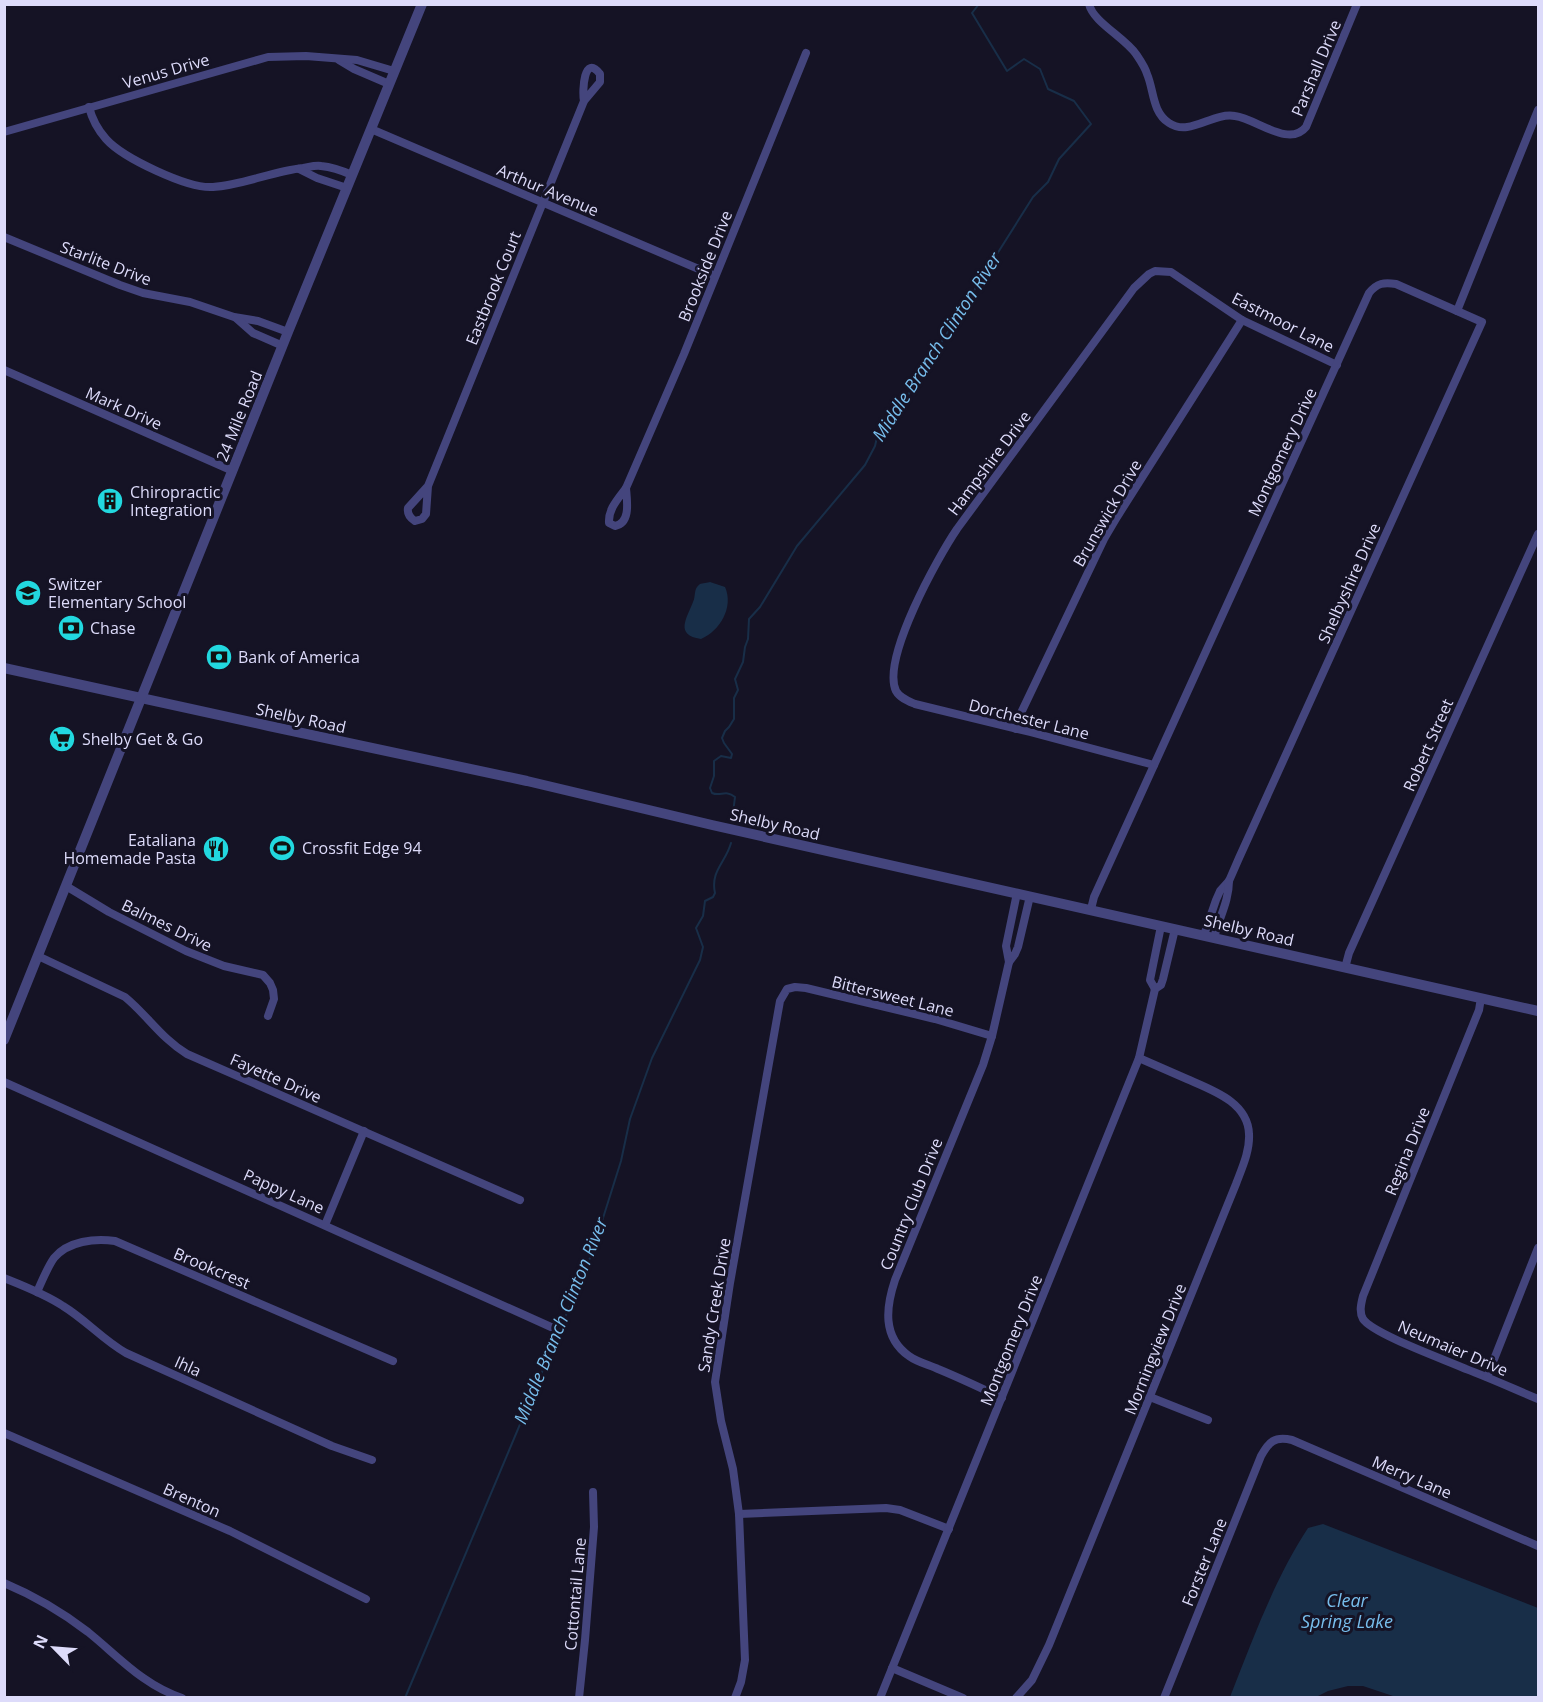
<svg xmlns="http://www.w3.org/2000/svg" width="1543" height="1702" viewBox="0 0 1543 1702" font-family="'Open Sans',sans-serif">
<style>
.water{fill:#182e48}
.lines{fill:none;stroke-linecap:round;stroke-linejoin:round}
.stream{stroke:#182e48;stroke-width:2}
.minor{stroke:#44457d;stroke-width:8}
.tertiary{stroke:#44457d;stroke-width:10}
.labels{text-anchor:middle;stroke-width:6;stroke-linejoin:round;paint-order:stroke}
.street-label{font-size:16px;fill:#dddbfa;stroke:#151325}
.poi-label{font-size:16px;fill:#dddbfa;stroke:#151325;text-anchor:start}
.water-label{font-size:18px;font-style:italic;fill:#77bdec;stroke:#151325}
</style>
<rect width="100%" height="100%" fill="#151325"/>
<g class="water">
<path d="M710 582 725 587C734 607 720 631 701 639 674 635 687 618 693 602 696 596 693 589 700 584 702 583 708 583 710 582Z"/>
<path d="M1323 1524 1538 1608V1697H1396L1363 1686H1348L1328 1691 1316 1697H1230C1253 1639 1274 1580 1308 1528Z"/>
</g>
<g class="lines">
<g class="stream">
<path d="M735 822 736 816 733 813 735 797C725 789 721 797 712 793L710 788 714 776V761L721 756 731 758 732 754 724 743 722 738 725 731 729 727 734 719V698L738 690 735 679 743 662 745 647 748 639 749 619 760 607 797 546 865 465 875 446 878 433 903 403 1033 197 1048 182 1059 159 1091 124 1074 101 1048 89 1040 69 1024 59 1007 71 972 13 979 4"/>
<path d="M405 1698 592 1253 621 1161 630 1119 652 1058 700 960 703 947 696 928 703 916 705 901 713 897 715 893C710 871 726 862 731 843"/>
</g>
<g class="minor">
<path d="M1089 4C1093 22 1124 37 1136 54 1140 60 1145 67 1147 74 1154 90 1152 112 1169 123 1190 137 1212 112 1235 116 1257 119 1289 148 1306 127L1357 4"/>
<path d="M339 60 354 69 389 84"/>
<path d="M89 107C92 119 98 130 106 139 123 158 188 189 213 187 244 185 273 171 303 168 309 167 316 165 321 166 332 167 343 171 352 175"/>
<path d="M371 129 715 276"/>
<path d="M4 132 268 57 306 56 357 60 394 71"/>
<path d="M299 169 317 178 347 188"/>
<path d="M4 237 120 285 143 293 190 302 234 317 258 321 288 332"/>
<path d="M1457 311 1538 110"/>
<path d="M236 318 253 333 283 346"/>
<path d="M4 370 233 471"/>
<path d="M428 486 426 514 422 519 415 521C410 518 407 514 408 508L428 486 584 101 600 82V74C584 53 582 91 584 101"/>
<path d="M626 488 684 354 806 53"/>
<path d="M626 488C627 501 631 523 615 526L609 523C608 509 618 499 626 488Z"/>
<path d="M1016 729 1020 715 1104 539 1117 517 1242 320"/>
<path d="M1154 765 1030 732 915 704C908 701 900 698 896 691 881 659 938 557 957 529L1134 288 1149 274 1155 271 1171 272 1242 320 1337 365"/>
<path d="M66 886 109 912 186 951 224 966 263 975 270 983 273 990 274 999 268 1016"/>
<path d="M1017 893 1006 946 1009 962 1015 954 1018 947 1030 896"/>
<path d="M1091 909 1094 897 1369 293C1377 283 1384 282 1396 284L1482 322 1239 858 1229 881 1220 891 1216 900 1204 935"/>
<path d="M1214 938C1219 918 1229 901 1229 881"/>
<path d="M38 956 125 997C147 1015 162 1039 187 1054L520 1200"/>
<path d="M1345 968 1349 953 1538 534"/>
<path d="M1155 989 1150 980 1161 926"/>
<path d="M1481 998 1479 1010 1363 1296C1361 1304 1359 1312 1363 1319 1373 1334 1446 1360 1466 1369 1490 1378 1514 1389 1538 1399"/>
<path d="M4 1082 551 1327"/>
<path d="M325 1225 364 1131"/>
<path d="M4 1278C24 1286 45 1294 63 1306 86 1320 103 1340 126 1353L332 1446 372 1460"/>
<path d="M37 1292C42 1281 47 1268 54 1258 68 1241 95 1238 115 1241L393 1361"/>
<path d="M1487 1377 1538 1248"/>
<path d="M1150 1397 1208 1420"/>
<path d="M1002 1398C981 1388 960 1378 938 1369 929 1365 917 1362 909 1356 882 1337 886 1307 895 1280L983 1065 992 1036 1009 962"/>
<path d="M4 1433 230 1531 366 1599"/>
<path d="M739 1514 886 1508 900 1510 949 1529"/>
<path d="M4 1583C35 1596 62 1612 88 1632 119 1657 143 1685 182 1698"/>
<path d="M892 1668 963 1698"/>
<path d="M579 1698 585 1640 594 1527 593 1492"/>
<path d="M735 1698 741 1682 745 1660 739 1514 733 1469 721 1421 715 1382 730 1283 780 1001 787 989 795 987 806 988 935 1019 992 1036"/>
<path d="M880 1698 1139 1058 1155 989 1161 985 1163 979 1175 929"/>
<path d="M1016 1698 1032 1680 1049 1645 1236 1184C1242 1168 1250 1151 1249 1134 1248 1102 1212 1090 1187 1079 1171 1072 1155 1065 1139 1058"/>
<path d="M1164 1698 1261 1456C1269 1442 1274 1436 1292 1440L1538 1546"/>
</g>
<g class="tertiary">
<path d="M4 668 269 726 527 781 712 825 1538 1011"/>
<path d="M4 1040 288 332 422 4"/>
</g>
</g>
<defs>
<symbol id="building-disc" viewBox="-11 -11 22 22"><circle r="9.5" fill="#22d8df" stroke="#151325"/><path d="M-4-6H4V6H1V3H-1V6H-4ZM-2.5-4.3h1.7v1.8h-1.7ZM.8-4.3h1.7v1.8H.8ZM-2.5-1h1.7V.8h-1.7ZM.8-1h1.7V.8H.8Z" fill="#111"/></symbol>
<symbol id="school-disc" viewBox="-11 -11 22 22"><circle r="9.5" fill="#22d8df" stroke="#151325"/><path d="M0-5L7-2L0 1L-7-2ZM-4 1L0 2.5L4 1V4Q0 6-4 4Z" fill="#111"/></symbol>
<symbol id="bank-disc" viewBox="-11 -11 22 22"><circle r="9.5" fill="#22d8df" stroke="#151325"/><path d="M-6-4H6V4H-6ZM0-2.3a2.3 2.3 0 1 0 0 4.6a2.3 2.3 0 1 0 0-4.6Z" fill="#111"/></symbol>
<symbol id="supermarket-disc" viewBox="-11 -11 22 22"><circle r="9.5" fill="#22d8df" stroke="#151325"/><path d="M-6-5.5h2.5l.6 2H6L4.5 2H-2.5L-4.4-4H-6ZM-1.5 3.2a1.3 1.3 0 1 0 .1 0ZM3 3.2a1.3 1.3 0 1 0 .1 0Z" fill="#111"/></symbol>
<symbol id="stadium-disc" viewBox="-11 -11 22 22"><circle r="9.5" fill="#22d8df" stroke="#151325"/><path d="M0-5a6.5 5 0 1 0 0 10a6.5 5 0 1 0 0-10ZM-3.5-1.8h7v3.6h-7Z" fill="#111"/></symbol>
<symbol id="restaurant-disc" viewBox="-11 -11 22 22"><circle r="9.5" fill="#22d8df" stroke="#151325"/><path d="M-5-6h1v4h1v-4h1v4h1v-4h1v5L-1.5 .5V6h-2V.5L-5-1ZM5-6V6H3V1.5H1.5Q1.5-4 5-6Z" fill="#111"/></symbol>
</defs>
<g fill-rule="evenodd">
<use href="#building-disc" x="95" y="486" width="30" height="30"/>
<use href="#school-disc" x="13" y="578" width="30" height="30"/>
<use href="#bank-disc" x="56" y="613" width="30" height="30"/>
<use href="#bank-disc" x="204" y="642" width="30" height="30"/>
<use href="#supermarket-disc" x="47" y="724" width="30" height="30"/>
<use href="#stadium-disc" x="267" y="833" width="30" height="30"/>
<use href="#restaurant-disc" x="201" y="834" width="30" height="30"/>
</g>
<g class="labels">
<g class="street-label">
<text transform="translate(1316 68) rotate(-67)" y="6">Parshall Drive</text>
<text transform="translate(166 71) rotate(-16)" y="6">Venus Drive</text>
<text transform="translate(548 190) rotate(23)" y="6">Arthur Avenue</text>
<text transform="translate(106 263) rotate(21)" y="6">Starlite Drive</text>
<text transform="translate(705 266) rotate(-68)" y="6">Brookside Drive</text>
<text transform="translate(493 288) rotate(-68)" y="6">Eastbrook Court</text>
<text transform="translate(1283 322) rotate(27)" y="6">Eastmoor Lane</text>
<text transform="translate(124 408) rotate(24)" y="6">Mark Drive</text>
<text transform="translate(239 416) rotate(-68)" y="6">24 Mile Road</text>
<text transform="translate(1282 452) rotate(-65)" y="6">Montgomery Drive</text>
<text transform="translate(989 463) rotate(-53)" y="6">Hampshire Drive</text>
<text transform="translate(1107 513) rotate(-60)" y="6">Brunswick Drive</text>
<text transform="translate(1349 583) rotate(-66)" y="6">Shelbyshire Drive</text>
<text transform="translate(301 718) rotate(12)" y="6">Shelby Road</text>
<text transform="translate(1029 719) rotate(14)" y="6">Dorchester Lane</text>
<text transform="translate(1428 745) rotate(-66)" y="6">Robert Street</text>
<text transform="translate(775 824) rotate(13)" y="6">Shelby Road</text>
<text transform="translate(167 925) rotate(26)" y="6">Balmes Drive</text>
<text transform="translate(1249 930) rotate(13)" y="6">Shelby Road</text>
<text transform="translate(893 996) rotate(14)" y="6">Bittersweet Lane</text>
<text transform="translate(276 1078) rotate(24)" y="6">Fayette Drive</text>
<text transform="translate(1407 1151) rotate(-68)" y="6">Regina Drive</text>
<text transform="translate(284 1191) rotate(24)" y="6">Pappy Lane</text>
<text transform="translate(911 1204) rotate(-68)" y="6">Country Club Drive</text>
<text transform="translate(212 1268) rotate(23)" y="6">Brookcrest</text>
<text transform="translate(714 1305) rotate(-81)" y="6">Sandy Creek Drive</text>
<text transform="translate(1011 1340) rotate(-68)" y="6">Montgomery Drive</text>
<text transform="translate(1453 1348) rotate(23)" y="6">Neumaier Drive</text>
<text transform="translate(1155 1349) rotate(-68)" y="6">Morningview Drive</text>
<text transform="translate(188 1366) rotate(24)" y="6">Ihla</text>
<text transform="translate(1412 1477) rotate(23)" y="6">Merry Lane</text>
<text transform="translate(192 1500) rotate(24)" y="6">Brenton</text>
<text transform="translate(1204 1562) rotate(-68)" y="6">Forster Lane</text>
<text transform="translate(575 1594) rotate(-85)" y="6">Cottontail Lane</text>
</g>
<g class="poi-label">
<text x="130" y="498">Chiropractic<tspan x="130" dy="18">Integration</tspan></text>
<text x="48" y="590">Switzer<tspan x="48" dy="18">Elementary School</tspan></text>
<text x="90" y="634">Chase</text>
<text x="238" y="663">Bank of America</text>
<text x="82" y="745">Shelby Get &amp; Go</text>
<text x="196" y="846" text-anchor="end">Eataliana<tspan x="196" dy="18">Homemade Pasta</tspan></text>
<text x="302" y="854">Crossfit Edge 94</text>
</g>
<g class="water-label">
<text transform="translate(937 347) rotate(-57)" y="6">Middle Branch Clinton River</text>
<text transform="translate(561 1321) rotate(-68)" y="6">Middle Branch Clinton River</text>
<text x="1347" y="1607">Clear<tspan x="1347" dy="21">Spring Lake</tspan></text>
</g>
</g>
<rect width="1543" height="1702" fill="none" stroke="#dddbfa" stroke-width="12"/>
<g transform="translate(54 1648) rotate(295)" stroke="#151325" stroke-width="4.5" paint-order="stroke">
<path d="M0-4.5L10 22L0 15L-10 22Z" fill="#dddbfa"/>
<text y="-9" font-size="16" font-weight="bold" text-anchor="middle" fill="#dddbfa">N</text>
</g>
</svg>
